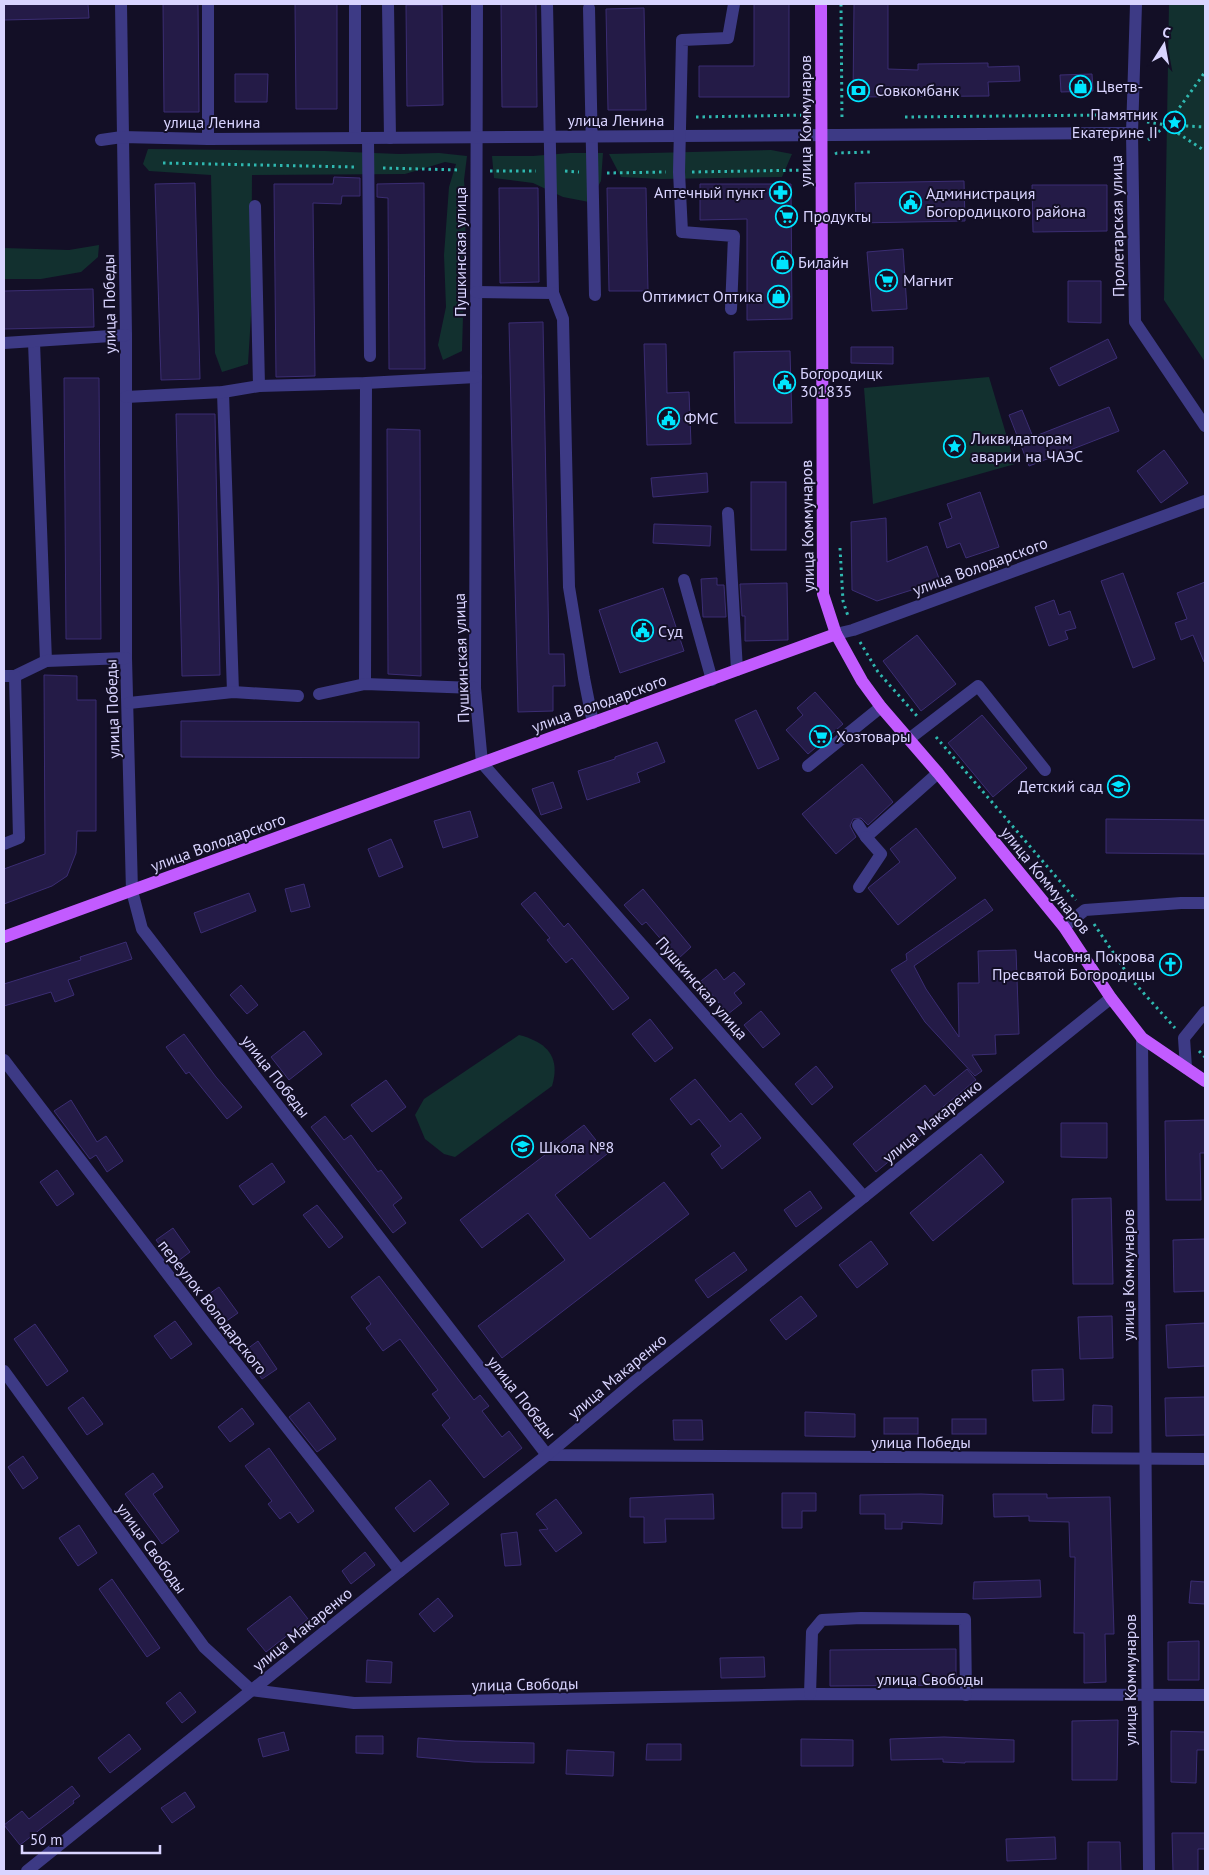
<svg xmlns="http://www.w3.org/2000/svg" width="1209" height="1875" viewBox="0 0 1209 1875" font-family="'PT Sans',sans-serif">
<style>
.green{fill:#12302f}
.building{fill:#241b47;stroke:#3b2d73}
.lines{fill:none;stroke-linecap:round;stroke-linejoin:round}
.path{stroke:#2fb8b0;stroke-width:3;stroke-dasharray:2.5 4;stroke-linecap:butt}
.minor{stroke:#3d3a85;stroke-width:12}
.major{stroke:#c25bff;stroke-width:12}
.labels{text-anchor:middle;stroke-width:4;stroke-linejoin:round;paint-order:stroke}
.poi-label{font-size:16px;fill:#d9d4ff;stroke:#130f26;text-anchor:start}
.street-label{font-size:16px;fill:#d9d4ff;stroke:#130f26}
</style>
<rect width="100%" height="100%" fill="#130f26"/>
<g class="green">
<path d="M1169 4H1205V362L1164 300Z"/>
<path d="M148 149 325 151 399 154 439 153 467 156 464 180 466 210 462 351 443 360 438 345 446 307 444 255 449 187 456 164 445 162 405 174 252 175 251 316 248 364 222 372 215 353 211 175 149 171 143 164Z"/>
<path d="M771 150 792 154 782 177 661 179 621 177 609 154Z"/>
<path d="M570 153H603L601 181 589 202 563 197 533 183 494 178 492 156H533Z"/>
<path d="M99 245 98 257 81 272 41 279H4V248L69 250Z"/>
<path d="M989 377 1015 464 873 504 864 388Z"/>
<path d="M519 1035C546 1042 561 1056 552 1086L455 1157 444 1154 425 1139 415 1115 424 1099Z"/>
</g>
<g class="building">
<path d="M4 4H88L89 18 4 20Z"/>
<path d="M163 4H198L199 112H164Z"/>
<path d="M295 4H337V109H296Z"/>
<path d="M501 4H536L537 107H502Z"/>
<path d="M754 4H789V97H699V66H754Z"/>
<path d="M854 4H888V69L918 70V64L988 63V67L1019 66 1020 81 988 82 989 96 853 97Z"/>
<path d="M406 5H442L443 105 407 106Z"/>
<path d="M644 8 646 110H608L606 9Z"/>
<path d="M235 74H268L267 102H235Z"/>
<path d="M1092 74 1093 91 1061 92 1060 75Z"/>
<path d="M334 177 360 178V196H342L341 204 313 203 315 376 276 377 274 184H333Z"/>
<path d="M964 181 965 221 856 223 855 183Z"/>
<path d="M195 183 200 379 161 380 155 184Z"/>
<path d="M424 183 425 369H389L388 198 377 197V184Z"/>
<path d="M700 184H791L792 319 747 320V219L700 220Z"/>
<path d="M1032 185H1107V231L1033 232Z"/>
<path d="M499 188H538L539 282 500 283Z"/>
<path d="M607 188H646L648 291H609Z"/>
<path d="M903 249 907 309 872 311 867 252Z"/>
<path d="M1068 281H1101V323L1068 322Z"/>
<path d="M93 289 94 327 4 329V291Z"/>
<path d="M543 322 549 654H564L565 686H553V711L518 712 509 323Z"/>
<path d="M1108 339 1117 358 1059 386 1050 368Z"/>
<path d="M644 344H666L667 393 689 392 691 444 647 445Z"/>
<path d="M851 347H893V364L851 363Z"/>
<path d="M790 351 792 423H735L734 352Z"/>
<path d="M64 378H99L101 639H66Z"/>
<path d="M1109 407 1119 431 1029 466 1009 415 1022 410 1033 437Z"/>
<path d="M176 414H215L220 675 182 676Z"/>
<path d="M387 429 420 430 421 676 388 674Z"/>
<path d="M1164 450 1188 483 1161 503 1137 471Z"/>
<path d="M707 473 708 492 653 497 651 478Z"/>
<rect x="751" y="482" width="35" height="68"/>
<path d="M980 492 999 547 966 558 960 543 947 548 939 523 952 518 947 504Z"/>
<path d="M886 518 887 562 927 546 940 581 877 601 852 590 851 522Z"/>
<path d="M654 524 711 526 710 546 653 543Z"/>
<path d="M1123 573 1155 659 1133 668 1101 581Z"/>
<path d="M717 578V585H724L726 617H703L701 579Z"/>
<path d="M1205 582V662H1204L1193 635 1181 640 1175 623 1187 619 1177 593Z"/>
<path d="M787 583 788 640 745 641V616H742L740 584Z"/>
<path d="M663 588 684 651 620 673 599 610Z"/>
<path d="M1054 600 1059 615 1070 611 1076 628 1065 631 1068 639 1049 646 1035 607Z"/>
<path d="M917 635 956 684 921 711 883 661Z"/>
<path d="M44 675 77 676V700H96V831H77L76 853 67 876 52 886 4 904V869L45 854Z"/>
<path d="M815 692 843 724 808 754 786 730 803 715 797 708Z"/>
<path d="M756 710 779 759 758 769 735 720Z"/>
<path d="M982 715 1027 768 993 797 948 743Z"/>
<path d="M181 721 419 722V758L181 757Z"/>
<path d="M657 742 665 762 637 773 640 782 587 800 578 771 615 759V757Z"/>
<path d="M862 764 893 802 868 825 861 818 853 819 850 826 856 837 836 854 802 814Z"/>
<path d="M553 782 562 808 541 815 532 789Z"/>
<path d="M470 811 478 837 443 848 434 821Z"/>
<path d="M1106 819 1205 820V854L1106 853Z"/>
<path d="M916 828 956 878 898 925 868 888 900 862 890 849Z"/>
<path d="M391 839 403 867 379 877 368 849Z"/>
<path d="M304 884 310 907 291 912 285 889Z"/>
<path d="M643 889 691 947 678 959 646 922 642 925 624 905Z"/>
<path d="M535 892 564 927 568 923 629 998 613 1010 572 958 566 963 547 940 550 938 521 904Z"/>
<path d="M249 893 256 911 201 933 194 913Z"/>
<path d="M985 899 993 910 914 966 926 989 959 1037 958 983H979L978 951 1016 950 1019 1034 995 1035 996 1054 972 1055 982 1071 975 1076 925 1022 891 970 907 960 906 954Z"/>
<path d="M126 942 132 959 68 980 74 995 55 1002 51 992 4 1006V984L81 960 80 957Z"/>
<path d="M1171 955 1178 957 1182 962 1181 969 1177 974H1170L1162 968 1165 958Z"/>
<path d="M716 969 724 980 734 972 745 984 734 993 742 1003 728 1014 701 981Z"/>
<path d="M241 985 258 1005 247 1014 230 995Z"/>
<path d="M761 1011 780 1034 763 1048 744 1025Z"/>
<path d="M650 1019 673 1048 655 1062 632 1034Z"/>
<path d="M304 1031 322 1054 289 1080 271 1057Z"/>
<path d="M184 1034 216 1077 242 1107 227 1119 189 1072 186 1074 166 1047Z"/>
<path d="M816 1066 833 1087 812 1105 795 1084Z"/>
<path d="M967 1069 976 1080 943 1107 948 1113 876 1172 853 1144 925 1085 934 1096Z"/>
<path d="M695 1079 730 1122 741 1113 761 1138 722 1169 711 1154 721 1146 699 1119 691 1125 670 1099Z"/>
<path d="M386 1080 406 1107 372 1132 351 1105Z"/>
<path d="M71 1100 97 1142 106 1136 123 1161 107 1172 96 1155 90 1159 54 1111Z"/>
<path d="M325 1116 344 1140 351 1135 378 1172 381 1170 402 1198 393 1205 406 1223 393 1233 311 1127Z"/>
<path d="M1205 1120V1153H1200L1201 1200H1166L1165 1121Z"/>
<path d="M1061 1123H1107V1158L1061 1157Z"/>
<path d="M584 1125 607 1154 555 1195 590 1239 664 1182 689 1214 502 1358 478 1326 565 1260 528 1213 482 1248 460 1220Z"/>
<path d="M981 1154 1004 1182 933 1241 910 1213Z"/>
<path d="M272 1163 285 1182 253 1205 239 1186Z"/>
<path d="M57 1170 74 1194 57 1206 40 1182Z"/>
<path d="M810 1191 822 1208 796 1227 784 1210Z"/>
<path d="M1111 1198 1113 1284H1073L1072 1199Z"/>
<path d="M317 1205 343 1237 329 1248 303 1215Z"/>
<path d="M173 1228 190 1252 174 1264 156 1240Z"/>
<path d="M1205 1239V1291L1174 1292 1173 1240Z"/>
<path d="M871 1241 888 1264 857 1288 839 1265Z"/>
<path d="M734 1252 747 1270 708 1298 695 1280Z"/>
<path d="M379 1276 474 1400 480 1395 489 1406 482 1411 502 1437 509 1431 522 1448 484 1478 442 1425 450 1418 432 1394 438 1390 400 1339 383 1351 366 1328 371 1324 351 1297Z"/>
<path d="M219 1287 238 1313 225 1322 206 1296Z"/>
<path d="M801 1296 817 1316 786 1340 770 1320Z"/>
<path d="M1112 1316 1113 1358 1080 1359 1078 1317Z"/>
<path d="M175 1321 192 1344 171 1359 154 1336Z"/>
<path d="M1205 1323V1366L1168 1368 1166 1325Z"/>
<path d="M35 1324 68 1371 47 1386 14 1339Z"/>
<path d="M258 1341 277 1369 262 1379 243 1352Z"/>
<path d="M1063 1369 1064 1400 1033 1401 1032 1370Z"/>
<path d="M83 1397 103 1424 87 1435 68 1408Z"/>
<path d="M1205 1397V1435L1166 1436 1165 1398Z"/>
<path d="M309 1402 336 1439 317 1452 289 1417Z"/>
<path d="M1093 1405 1112 1406V1433H1092Z"/>
<path d="M242 1408 254 1424 230 1442 218 1427Z"/>
<path d="M805 1412 855 1414V1437L805 1436Z"/>
<rect x="884" y="1418" width="34" height="16"/>
<rect x="952" y="1419" width="34" height="15"/>
<path d="M673 1420H702L703 1440H674Z"/>
<path d="M269 1448 314 1511 298 1523 290 1512 280 1519 268 1504 272 1501 245 1466Z"/>
<path d="M23 1456 38 1478 23 1489 8 1467Z"/>
<path d="M153 1473 163 1487 153 1494 179 1531 162 1544 125 1494Z"/>
<path d="M430 1480 449 1504 414 1532 395 1508Z"/>
<path d="M782 1493H816V1511H802V1528H782Z"/>
<path d="M713 1494 714 1519H665L666 1542 644 1543V1517H630V1498Z"/>
<path d="M921 1494 943 1495 942 1524 902 1522V1529H885V1514H860V1495Z"/>
<path d="M993 1494H1047V1498L1110 1497 1114 1634H1105L1106 1682 1084 1683V1633H1074L1075 1557H1070L1069 1522 1029 1521V1516L994 1517Z"/>
<path d="M556 1499 582 1533 556 1552 539 1530 548 1529 536 1514Z"/>
<path d="M79 1525 97 1553 78 1566 59 1538Z"/>
<path d="M517 1532 521 1565 505 1566 501 1534Z"/>
<path d="M365 1552 375 1565 351 1584 342 1571Z"/>
<path d="M112 1579 160 1648 147 1657 99 1589Z"/>
<path d="M1040 1580 1041 1597 973 1599 974 1582Z"/>
<path d="M1191 1581 1205 1582V1604L1189 1603Z"/>
<path d="M290 1596 308 1619 266 1652 247 1629Z"/>
<path d="M438 1598 453 1616 434 1632 419 1614Z"/>
<path d="M1199 1641V1680H1168V1642Z"/>
<path d="M956 1649V1685L830 1686V1650Z"/>
<path d="M764 1657 765 1677 721 1678 720 1658Z"/>
<path d="M367 1660 392 1662 391 1683 366 1682Z"/>
<path d="M180 1692 196 1712 182 1723 166 1703Z"/>
<path d="M1118 1720 1117 1780H1072V1721Z"/>
<path d="M1171 1731 1205 1732V1750H1197L1196 1783 1171 1782Z"/>
<path d="M284 1732 289 1750 263 1757 258 1739Z"/>
<path d="M129 1734 141 1749 110 1773 98 1758Z"/>
<path d="M356 1736H383V1754L356 1753Z"/>
<path d="M944 1737 1014 1740V1762H965V1763L943 1762V1759L891 1760 890 1739Z"/>
<path d="M418 1738 455 1741 534 1743V1763L474 1762 417 1757Z"/>
<path d="M801 1739 853 1740V1766H801Z"/>
<path d="M647 1744H681V1760H646Z"/>
<path d="M567 1750 614 1752 613 1776 566 1774Z"/>
<path d="M72 1786 80 1796 73 1801 74 1803 20 1845 4 1825 22 1811 29 1819Z"/>
<path d="M185 1792 195 1807 172 1823 161 1808Z"/>
<path d="M1172 1833H1205V1849H1198V1871H1173Z"/>
<path d="M1055 1837 1056 1859 1007 1861 1006 1839Z"/>
<path d="M1088 1842H1120L1121 1871H1088Z"/>
</g>
<g class="lines">
<g class="path">
<path d="M841 4 842 121"/>
<path d="M696 117 807 115"/>
<path d="M905 117 1105 115 1114 117"/>
<path d="M641 119 667 118"/>
<path d="M221 121 252 122"/>
<path d="M1147 122 1167 125 1205 127"/>
<path d="M1167 126 1205 151"/>
<path d="M1148 140 1167 125 1205 72"/>
<path d="M835 154 837 153 871 152"/>
<path d="M163 163 354 167"/>
<path d="M383 168 461 170"/>
<path d="M490 171H536"/>
<path d="M565 171 579 172"/>
<path d="M692 172 809 170"/>
<path d="M607 173 666 172"/>
<path d="M840 548 843 601 848 616"/>
<path d="M860 642 878 672 917 716"/>
<path d="M936 737 1076 900"/>
<path d="M1094 924 1131 979 1175 1028"/>
<path d="M1131 979 1139 975"/>
<path d="M1199 1051 1205 1057"/>
</g>
<g class="minor">
<path d="M121 4 126 335V658L132 891 142 929 547 1455 1205 1459"/>
<path d="M355 4V138"/>
<path d="M388 4 390 138"/>
<path d="M477 4 475 688 482 763 864 1197"/>
<path d="M547 4 553 293"/>
<path d="M1136 4 1132 133 1135 322 1205 426"/>
<path d="M589 8 595 295"/>
<path d="M368 138 370 356"/>
<path d="M208 139V4"/>
<path d="M101 140 122 137 208 139 1132 133"/>
<path d="M255 206 259 386"/>
<path d="M476 292 553 293 563 319 569 587 584 678 593 723"/>
<path d="M731 309 734 236 682 232 679 172 682 40 728 38 734 4"/>
<path d="M34 342 46 661"/>
<path d="M4 343 126 335"/>
<path d="M223 392 233 692"/>
<path d="M126 397 223 392 259 386 366 383 476 377"/>
<path d="M728 513 737 670"/>
<path d="M684 580 712 680"/>
<path d="M836 634 853 630 1205 501"/>
<path d="M4 676H15L46 661 126 658"/>
<path d="M365 684 366 383"/>
<path d="M319 694 365 684 475 688"/>
<path d="M129 703 233 692 298 696"/>
<path d="M909 739 978 686 1045 770"/>
<path d="M808 766 881 707"/>
<path d="M858 825 866 837 938 773"/>
<path d="M4 844 19 838 15 676"/>
<path d="M859 887 881 854 866 837"/>
<path d="M1064 927 1085 910 1181 903H1205"/>
<path d="M1142 1038 1149 1871"/>
<path d="M4 1060 208 1327 400 1571"/>
<path d="M1186 1068 1184 1038 1205 1012"/>
<path d="M4 1371 204 1647 251 1690 354 1703 810 1694 1205 1695"/>
<path d="M810 1694 812 1632 822 1620 861 1618 965 1619 966 1695"/>
<path d="M27 1871 400 1571 547 1455 634 1382 1111 998"/>
</g>
<g class="major">
<path d="M821 4 823 594 836 634 862 681 881 707 938 773 1064 927 1111 998 1142 1038 1205 1081"/>
<path d="M4 937 836 634"/>
</g>
</g>
<defs>
<symbol id="shop-ring" viewBox="-11 -11 22 22"><circle r="9.5" fill="#130f26" stroke="#00e5ff" stroke-width="1.5"/><path d="M-5-2.5h2.3a2.7 3.5 0 0 1 5.4 0H5L5.5 6h-11ZM-1.5-2.5h3a1.5 2.3 0 0 0-3 0Z" fill="#00e5ff"/></symbol>
<symbol id="bank-ring" viewBox="-11 -11 22 22"><circle r="9.5" fill="#130f26" stroke="#00e5ff" stroke-width="1.5"/><path d="M-6-4H6V4H-6ZM0-2.3a2.3 2.3 0 1 0 0 4.6a2.3 2.3 0 1 0 0-4.6Z" fill="#00e5ff"/></symbol>
<symbol id="sight-ring" viewBox="-11 -11 22 22"><circle r="9.5" fill="#130f26" stroke="#00e5ff" stroke-width="1.5"/><path d="M0-6L1.8-2.2L6-1.7L2.9 1.2L3.7 5.4L0 3.3L-3.7 5.4L-2.9 1.2L-6-1.7L-1.8-2.2Z" fill="#00e5ff"/></symbol>
<symbol id="pharmacy-ring" viewBox="-11 -11 22 22"><circle r="9.5" fill="#130f26" stroke="#00e5ff" stroke-width="1.5"/><path d="M-2-6h4v4h4v4h-4v4h-4v-4h-4v-4h4Z" fill="#00e5ff"/></symbol>
<symbol id="civic-ring" viewBox="-11 -11 22 22"><circle r="9.5" fill="#130f26" stroke="#00e5ff" stroke-width="1.5"/><path d="M-.6-6.5H3V-4.5H.6V-3L4-1V1h2V6H-6V1h2V-1L-.6-3ZM-1.2 2.5V6h2.4V2.5Z" fill="#00e5ff"/></symbol>
<symbol id="supermarket-ring" viewBox="-11 -11 22 22"><circle r="9.5" fill="#130f26" stroke="#00e5ff" stroke-width="1.5"/><path d="M-6-5.5h2.5l.6 2H6L4.5 2H-2.5L-4.4-4H-6ZM-1.5 3.2a1.3 1.3 0 1 0 .1 0ZM3 3.2a1.3 1.3 0 1 0 .1 0Z" fill="#00e5ff"/></symbol>
<symbol id="school-ring" viewBox="-11 -11 22 22"><circle r="9.5" fill="#130f26" stroke="#00e5ff" stroke-width="1.5"/><path d="M0-5L7-2L0 1L-7-2ZM-4 1L0 2.5L4 1V4Q0 6-4 4Z" fill="#00e5ff"/></symbol>
<symbol id="church-ring" viewBox="-11 -11 22 22"><circle r="9.5" fill="#130f26" stroke="#00e5ff" stroke-width="1.5"/><path d="M-1.2-6h2.4v3.5h3.3v2.4h-3.3V6h-2.4V-.1h-3.3v-2.4h3.3Z" fill="#00e5ff"/></symbol>
</defs>
<g fill-rule="evenodd">
<use href="#shop-ring" x="1068" y="74" width="25" height="25"/>
<use href="#bank-ring" x="846" y="78" width="25" height="25"/>
<use href="#sight-ring" x="1162" y="110" width="25" height="25"/>
<use href="#pharmacy-ring" x="768" y="180" width="25" height="25"/>
<use href="#civic-ring" x="898" y="190" width="25" height="25"/>
<use href="#supermarket-ring" x="774" y="204" width="25" height="25"/>
<use href="#shop-ring" x="770" y="250" width="25" height="25"/>
<use href="#supermarket-ring" x="874" y="268" width="25" height="25"/>
<use href="#shop-ring" x="766" y="284" width="25" height="25"/>
<use href="#civic-ring" x="772" y="370" width="25" height="25"/>
<use href="#civic-ring" x="656" y="406" width="25" height="25"/>
<use href="#sight-ring" x="942" y="434" width="25" height="25"/>
<use href="#civic-ring" x="630" y="618" width="25" height="25"/>
<use href="#supermarket-ring" x="808" y="724" width="25" height="25"/>
<use href="#school-ring" x="1106" y="774" width="25" height="25"/>
<use href="#church-ring" x="1158" y="952" width="25" height="25"/>
<use href="#school-ring" x="510" y="1134" width="25" height="25"/>
</g>
<g class="labels">
<g class="poi-label">
<text x="1096" y="92">Цветв-</text>
<text x="875" y="96">Совкомбанк</text>
<text x="1158" y="120" text-anchor="end">Памятник<tspan x="1158" dy="18">Екатерине II</tspan></text>
<text x="765" y="198" text-anchor="end">Аптечный пункт</text>
<text x="926" y="199">Администрация<tspan x="926" dy="18">Богородицкого района</tspan></text>
<text x="803" y="222">Продукты</text>
<text x="798" y="268">Билайн</text>
<text x="903" y="286">Магнит</text>
<text x="763" y="302" text-anchor="end">Оптимист Оптика</text>
<text x="800" y="379">Богородицк<tspan x="800" dy="18">301835</tspan></text>
<text x="684" y="424">ФМС</text>
<text x="971" y="444">Ликвидаторам<tspan x="971" dy="18">аварии на ЧАЭС</tspan></text>
<text x="658" y="637">Суд</text>
<text x="836" y="742">Хозтовары</text>
<text x="1103" y="792" text-anchor="end">Детский сад</text>
<text x="1155" y="962" text-anchor="end">Часовня Покрова<tspan x="1155" dy="18">Пресвятой Богородицы</tspan></text>
<text x="539" y="1153">Школа №8</text>
</g>
<g class="street-label">
<text x="616" y="126">улица Ленина</text>
<text transform="translate(805 121) rotate(-90)" y="6">улица Коммунаров</text>
<text x="212" y="128">улица Ленина</text>
<text transform="translate(1117 226) rotate(-91)" y="6">Пролетарская улица</text>
<text transform="translate(460 252) rotate(-90)" y="6">Пушкинская улица</text>
<text transform="translate(109 304) rotate(-91)" y="6">улица Победы</text>
<text transform="translate(807 526) rotate(-91)" y="6">улица Коммунаров</text>
<text transform="translate(980 566) rotate(-20)" y="6">улица Володарского</text>
<text transform="translate(461 658) rotate(-92)" y="6">Пушкинская улица</text>
<text transform="translate(599 703) rotate(-20)" y="6">улица Володарского</text>
<text transform="translate(112 709) rotate(-92)" y="6">улица Победы</text>
<text transform="translate(218 842) rotate(-20)" y="6">улица Володарского</text>
<text transform="translate(1046 880) rotate(51)" y="6">улица Коммунаров</text>
<text transform="translate(702 988) rotate(49)" y="6">Пушкинская улица</text>
<text transform="translate(276 1076) rotate(52)" y="6">улица Победы</text>
<text transform="translate(932 1121) rotate(-39)" y="6">улица Макаренко</text>
<text transform="translate(1128 1275) rotate(-90)" y="6">улица Коммунаров</text>
<text transform="translate(213 1307) rotate(52)" y="6">переулок Володарского</text>
<text transform="translate(617 1376) rotate(-40)" y="6">улица Макаренко</text>
<text transform="translate(522 1397) rotate(52)" y="6">улица Победы</text>
<text x="921" y="1448">улица Победы</text>
<text transform="translate(152 1548) rotate(54)" y="6">улица Свободы</text>
<text transform="translate(302 1629) rotate(-39)" y="6">улица Макаренко</text>
<text x="930" y="1685">улица Свободы</text>
<text transform="translate(1130 1680) rotate(-90)" y="6">улица Коммунаров</text>
<text transform="translate(525 1684) rotate(-1)" y="6">улица Свободы</text>
</g>
</g>
<rect width="1209" height="1875" fill="none" stroke="#d9d4ff" stroke-width="10"/>
<g transform="translate(1164 45) rotate(11)" stroke="#130f26" stroke-width="4" paint-order="stroke">
<path d="M0-4L9 19L0 12L-9 19Z" fill="#d9d4ff"/>
<text y="-8" font-size="14" font-weight="bold" text-anchor="middle" fill="#d9d4ff">С</text>
</g>
<path d="M22 1845v8h138v-8" fill="none" stroke="#d9d4ff" stroke-width="2.5"/>
<text x="30" y="1845" font-size="15" fill="#d9d4ff" stroke="#130f26" stroke-width="4" paint-order="stroke">50 m</text>
</svg>
